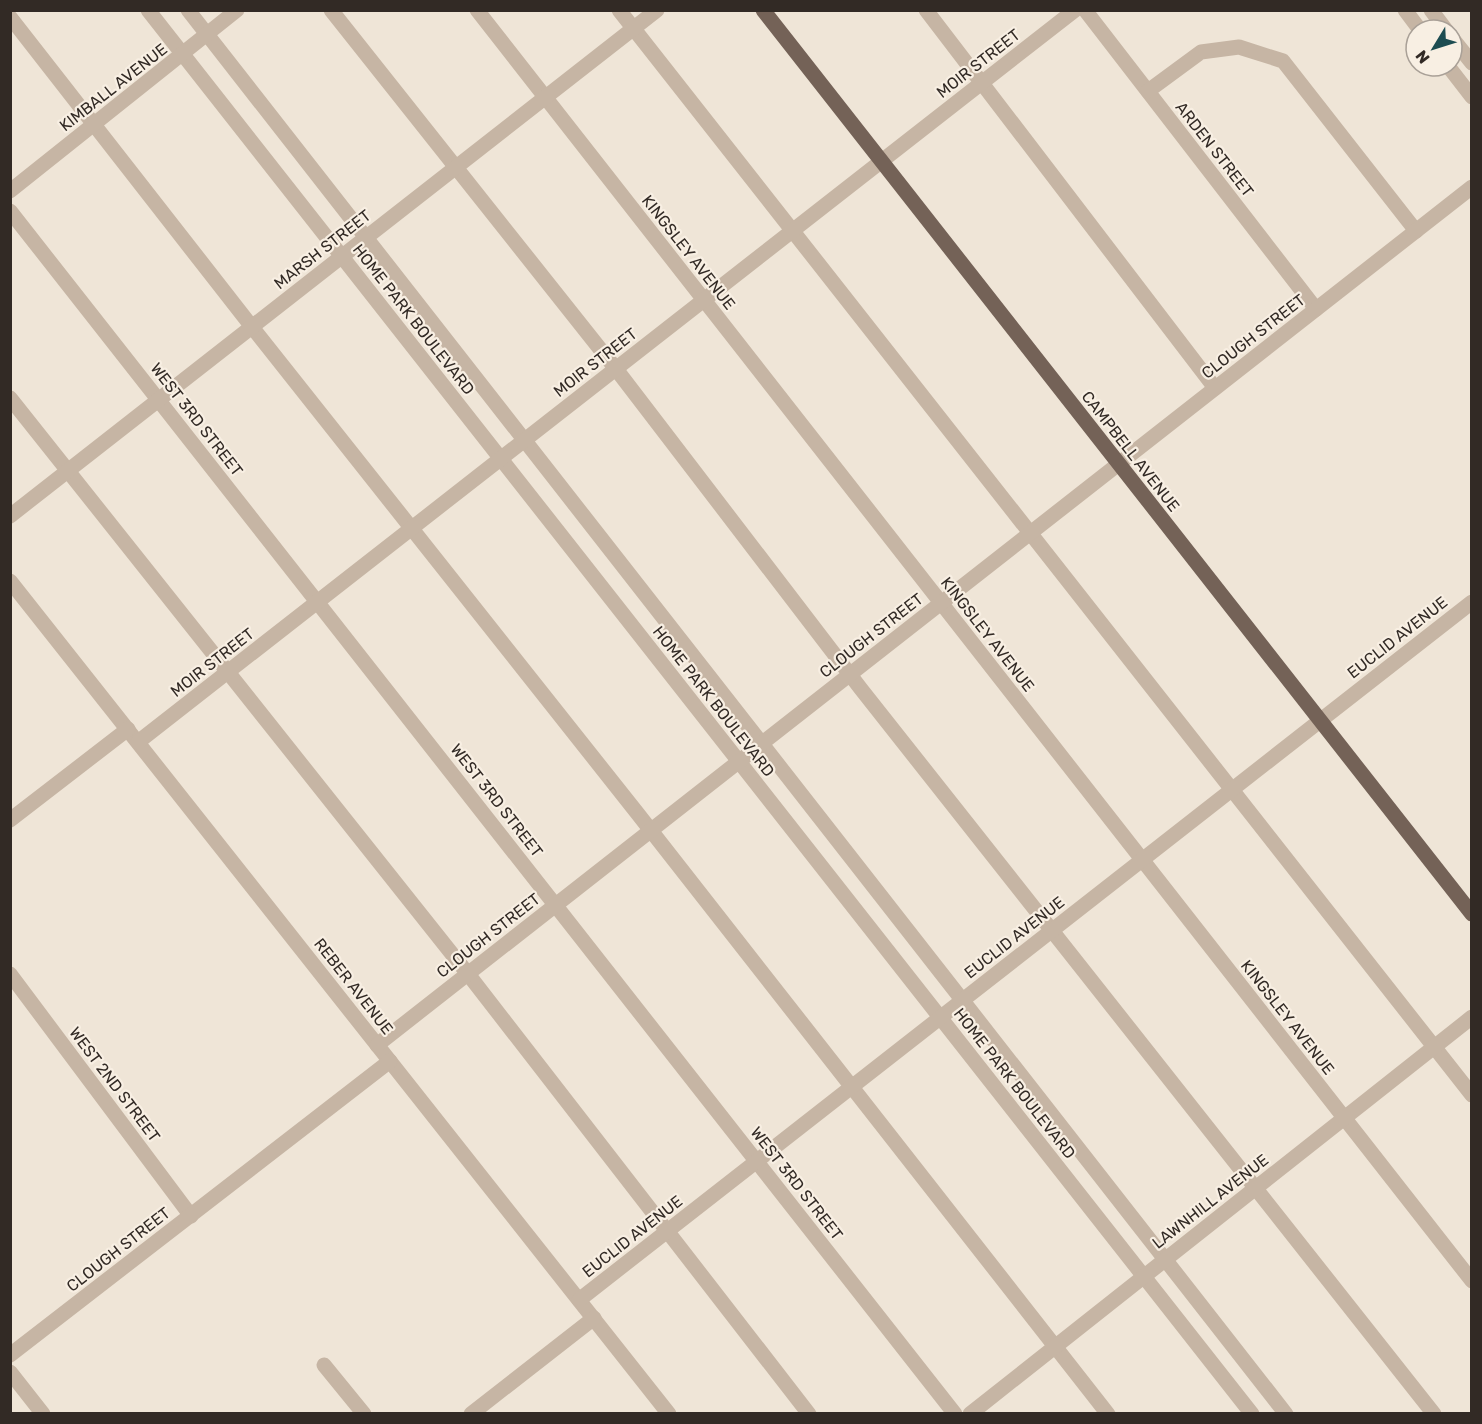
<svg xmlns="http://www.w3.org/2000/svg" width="1482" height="1424" viewBox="0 0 1482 1424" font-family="Rubik,sans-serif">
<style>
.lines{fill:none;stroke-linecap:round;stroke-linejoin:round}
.minor{stroke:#c6b5a4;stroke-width:15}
.major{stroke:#746257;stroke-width:15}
.labels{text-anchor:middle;stroke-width:4.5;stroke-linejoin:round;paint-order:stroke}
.street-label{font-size:16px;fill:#322a25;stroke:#f8efe3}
</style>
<rect width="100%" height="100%" fill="#efe5d7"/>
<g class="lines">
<g class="minor">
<path d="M148 10 1252 1414"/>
<path d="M188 10 1286 1414"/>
<path d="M331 10 616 369 861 689 1434 1414"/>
<path d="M477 10 1472 1281"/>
<path d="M619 10 1472 1095"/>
<path d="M926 10 1215 388"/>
<path d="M1085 10 1316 309"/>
<path d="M1405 10 1420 30"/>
<path d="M1431 10 1446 30"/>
<path d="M10 17 252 327 638 814 1108 1414"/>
<path d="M1452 38 1472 63"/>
<path d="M1448 66 1472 97"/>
<path d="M1148 91 1201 52 1239 47 1283 61 1416 231"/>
<path d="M10 191 237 10"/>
<path d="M10 211 955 1414"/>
<path d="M10 398 468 974 809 1414"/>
<path d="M10 516 657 10"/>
<path d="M10 581 669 1414"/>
<path d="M138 742 1075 10"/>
<path d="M10 820 128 729"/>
<path d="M10 974 191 1216"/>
<path d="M377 1045 1472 187"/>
<path d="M579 1300 1472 602"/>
<path d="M10 1355 390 1061"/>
<path d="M324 1365 364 1414"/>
<path d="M10 1372 43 1414"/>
<path d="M471 1414 594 1318"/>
<path d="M970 1414 1472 1017"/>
</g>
<path class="major" d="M763 10 1472 914"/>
</g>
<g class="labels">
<g class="street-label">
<text transform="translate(978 63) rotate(-38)" y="6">MOIR STREET</text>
<text transform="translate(113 87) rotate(-38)" y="6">KIMBALL AVENUE</text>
<text transform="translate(1215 149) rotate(52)" y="6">ARDEN STREET</text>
<text transform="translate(322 249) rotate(-38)" y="6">MARSH STREET</text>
<text transform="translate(689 252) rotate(52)" y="6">KINGSLEY AVENUE</text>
<text transform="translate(414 319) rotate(52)" y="6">HOME PARK BOULEVARD</text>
<text transform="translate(1253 336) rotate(-38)" y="6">CLOUGH STREET</text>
<text transform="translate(595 362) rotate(-38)" y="6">MOIR STREET</text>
<text transform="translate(197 419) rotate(52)" y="6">WEST 3RD STREET</text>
<text transform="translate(1131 451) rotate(52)" y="6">CAMPBELL AVENUE</text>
<text transform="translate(988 634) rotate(52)" y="6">KINGSLEY AVENUE</text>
<text transform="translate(871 635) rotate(-38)" y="6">CLOUGH STREET</text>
<text transform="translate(1397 637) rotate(-38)" y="6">EUCLID AVENUE</text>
<text transform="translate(212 662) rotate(-38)" y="6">MOIR STREET</text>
<text transform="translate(714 701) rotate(52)" y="6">HOME PARK BOULEVARD</text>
<text transform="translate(497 800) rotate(52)" y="6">WEST 3RD STREET</text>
<text transform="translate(488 935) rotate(-38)" y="6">CLOUGH STREET</text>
<text transform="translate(1014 937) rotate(-38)" y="6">EUCLID AVENUE</text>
<text transform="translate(354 986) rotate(52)" y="6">REBER AVENUE</text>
<text transform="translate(1288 1017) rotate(52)" y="6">KINGSLEY AVENUE</text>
<text transform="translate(1015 1083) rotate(52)" y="6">HOME PARK BOULEVARD</text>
<text transform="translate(115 1084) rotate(53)" y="6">WEST 2ND STREET</text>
<text transform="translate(797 1183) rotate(52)" y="6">WEST 3RD STREET</text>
<text transform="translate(1210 1201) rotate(-38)" y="6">LAWNHILL AVENUE</text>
<text transform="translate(632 1236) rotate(-38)" y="6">EUCLID AVENUE</text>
<text transform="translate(118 1249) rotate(-38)" y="6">CLOUGH STREET</text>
</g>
</g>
<rect width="1482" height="1424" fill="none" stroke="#322a25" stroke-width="24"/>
<g transform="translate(1434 48) rotate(232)"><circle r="28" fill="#f8efe3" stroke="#a9a097" stroke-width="1.5"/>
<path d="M0-4.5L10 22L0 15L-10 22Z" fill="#1d4c51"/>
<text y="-9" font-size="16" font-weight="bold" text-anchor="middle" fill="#322a25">N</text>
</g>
</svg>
